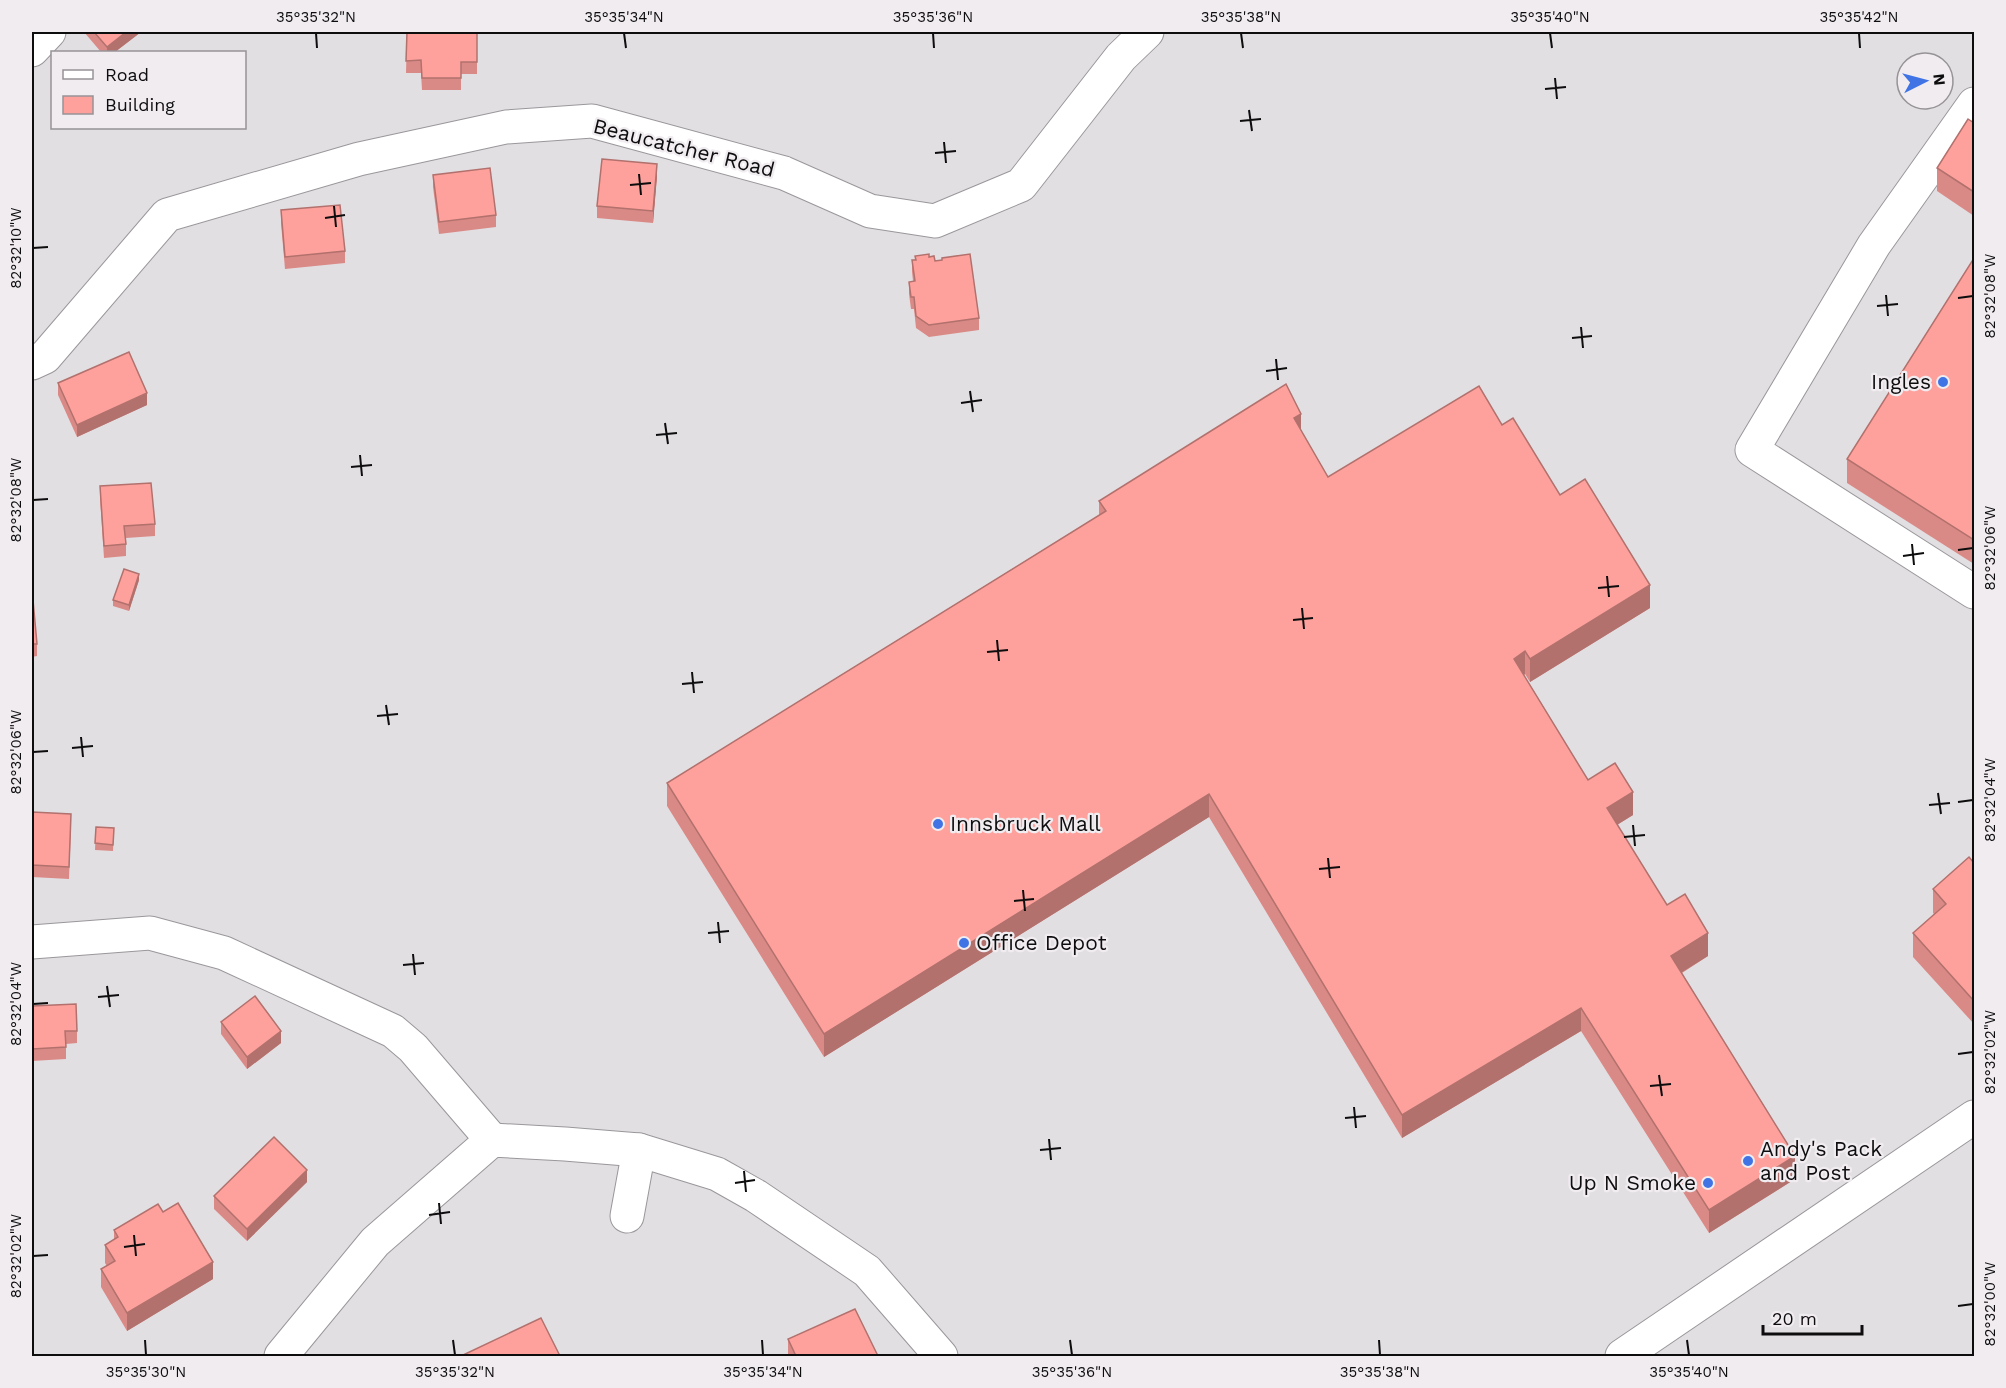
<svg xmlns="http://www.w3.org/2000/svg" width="2006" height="1388" viewBox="0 0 2006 1388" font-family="'Work Sans',sans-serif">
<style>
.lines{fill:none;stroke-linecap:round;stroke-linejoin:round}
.minor-casing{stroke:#9a979b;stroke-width:35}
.minor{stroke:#fff;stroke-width:33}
.wall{fill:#da8a86}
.shaded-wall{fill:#b2716d}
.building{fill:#fea19c;stroke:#b2716d;stroke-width:1.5}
.ticks{fill:none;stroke:#0e0d0e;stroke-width:2}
.poi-dot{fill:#4074e4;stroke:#f0ecf0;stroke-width:2}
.labels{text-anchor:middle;stroke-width:4.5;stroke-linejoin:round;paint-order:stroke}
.street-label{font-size:21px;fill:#0e0d0e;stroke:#f0ecf0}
.poi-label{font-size:21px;fill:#0e0d0e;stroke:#f0ecf0;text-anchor:start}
.neatline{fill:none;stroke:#0e0d0e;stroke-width:2}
.ticks-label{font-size:15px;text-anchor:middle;fill:#0e0d0e}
</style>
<rect width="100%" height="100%" fill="#e2dfe3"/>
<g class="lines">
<defs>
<g id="minor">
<path d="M32 50 49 32"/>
<path d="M1974 104 1874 245 1752 450 1974 592"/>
<path d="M32 363 45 357 167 215 359 159 506 127 592 121 784 173 870 211 935 221 1021 185 1121 57 1147 32"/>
<path d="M32 942 150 933 224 953 393 1031 413 1048 492 1140"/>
<path d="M627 1216 639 1150"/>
<path d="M281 1356 375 1242 492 1140 565 1144 639 1150 717 1174 756 1196 867 1271 941 1356"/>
<path d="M1622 1356 1974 1117"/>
</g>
</defs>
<use href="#minor" class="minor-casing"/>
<use href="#minor" class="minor"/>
</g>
<g class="wall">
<path d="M84 32H141L115 52H101Z"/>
<path d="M407 32H477V74H461V90H422L421 73H406Z"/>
<path d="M1974 123V216L1937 191V168Z"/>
<path d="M433 175 496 215V227L439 234 433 187Z"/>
<path d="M657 176 653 223 597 218V206Z"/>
<path d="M281 210 345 251V263L285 269 281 223Z"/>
<path d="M929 257 935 261 979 318V330L929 337 916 328 914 309H911L909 294V282L913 281 912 272V260Z"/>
<path d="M1974 258V564L1847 483V459Z"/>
<path d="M58 383 147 405 77 437 58 395Z"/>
<path d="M1502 425 1560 495 1650 608 1530 682 1525 674 1524 675 1588 780 1633 815 1617 825 1667 905 1708 956 1682 973 1795 1179 1709 1233 1581 1031 1402 1138 1209 817 824 1057 667 806V783L1099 515V501L1301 430 1328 477Z"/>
<path d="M100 486 155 524V536L126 538V556L104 558 100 498Z"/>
<path d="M139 580 129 611 113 606V600Z"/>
<path d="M32 600 37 644V656L32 657Z"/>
<path d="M32 812 71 826 69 879 32 877Z"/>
<path d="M96 827 114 828 113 851 95 850Z"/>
<path d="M1974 863V1024L1913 957V933L1934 914 1933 913V889Z"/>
<path d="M32 1006 77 1031V1043L66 1044V1059L32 1061Z"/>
<path d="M221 1022 281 1043 247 1069 221 1034Z"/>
<path d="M307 1182 247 1241 214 1209V1196Z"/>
<path d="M114 1230 213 1279 127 1331 101 1287V1269L107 1266 105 1263V1245L114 1239Z"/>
<path d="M788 1339 878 1356H788Z"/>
</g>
<g class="shaded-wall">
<path d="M126 32H141L115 52H107V47Z"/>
<path d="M657 164V176L653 223V211Z"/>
<path d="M147 393V405L77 437V425Z"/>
<path d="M1301 414V437L1294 418Z"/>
<path d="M139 574V580L129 611V605Z"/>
<path d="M1650 585V608L1530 682V659Z"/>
<path d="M1525 651V674L1514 682V659Z"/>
<path d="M1633 792V815L1607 831V808Z"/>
<path d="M1209 794V817L824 1057V1034Z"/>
<path d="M1708 933V956L1671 979V956Z"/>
<path d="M1581 1008V1031L1402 1138V1115Z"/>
<path d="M281 1031V1043L247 1069V1057Z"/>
<path d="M1795 1156V1179L1709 1233V1210Z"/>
<path d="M307 1170V1182L247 1241V1229Z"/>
<path d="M213 1262V1279L127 1331V1313Z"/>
</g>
<g class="building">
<path d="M94 32H126L107 47Z"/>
<path d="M407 32H477V62H461V78H422L421 60 406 61Z"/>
<path d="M1968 119 1974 123V192L1937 168Z"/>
<path d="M602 159 657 164 653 211 597 206Z"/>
<path d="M490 168 496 215 439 222 433 175Z"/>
<path d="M340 205 345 251 285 257 281 210Z"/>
<path d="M929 254V257L934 256 935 261 942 260V258L970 254 979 318 929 325 916 316 914 297H911L909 282 915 281 912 260H916L915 256Z"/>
<path d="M1974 258V540L1847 459Z"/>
<path d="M129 352 147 393 77 425 58 383Z"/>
<path d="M1286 384 1301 414 1294 418 1328 477 1479 386 1502 425 1513 418 1560 495 1585 479 1650 585 1530 659 1525 651 1514 659 1588 780 1615 763 1633 792 1607 808 1667 905 1685 894 1708 933 1671 956 1795 1156 1709 1210 1581 1008 1402 1115 1209 794 824 1034 667 783 1106 511 1099 501Z"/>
<path d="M151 483 155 524 124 526 126 544 104 546 100 486Z"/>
<path d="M124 569 139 574 129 605 113 600Z"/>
<path d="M32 600H33L37 644H32Z"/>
<path d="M32 812 71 814 69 867 32 865Z"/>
<path d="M96 827 114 828 113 845 95 843Z"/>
<path d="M1969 857 1974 863V1001L1913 933 1946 904 1933 889Z"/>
<path d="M255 996 281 1031 247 1057 221 1022Z"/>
<path d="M76 1004 77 1031H65L66 1047 32 1049V1006Z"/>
<path d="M274 1137 307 1170 247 1229 214 1196Z"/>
<path d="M178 1203 213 1262 127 1313 101 1269 115 1261 105 1245 118 1237 114 1230 158 1204 163 1212Z"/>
<path d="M855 1309 878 1356H796L788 1339Z"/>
<path d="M541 1318 560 1356H461Z"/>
</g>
<path class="ticks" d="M316 33 317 48M624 33 626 48M933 33 934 48M1241 33 1243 48M1550 33 1552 48M1859 33 1860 48M1555 78 1557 99M1545 89 1566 87M1249 110 1252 131M1240 121 1261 119M944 142 946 163M935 153 956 151M639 174 641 195M630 185 651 183M334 206 336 227M325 218 345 215M33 248 48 247M1886 295 1888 316M1958 298 1973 296M1877 306 1898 304M1581 327 1583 348M1572 338 1592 336M1276 359 1278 380M1266 371 1287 368M970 391 973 412M961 403 982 400M665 423 668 444M656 435 677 433M360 455 362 476M351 467 372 465M33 500 48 499M1912 544 1914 565M1958 550 1973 548M1903 556 1924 553M1607 576 1609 597M1598 588 1619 586M1302 608 1304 629M1293 620 1313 618M997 640 999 661M987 652 1008 650M692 672 694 693M682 684 703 682M386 705 389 725M377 716 398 714M81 737 83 757M72 748 93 746M33 752 48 751M1938 793 1941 814M1958 802 1973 800M1929 805 1950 803M1633 825 1635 846M1624 837 1645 835M1328 858 1330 878M1319 869 1340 867M1023 890 1025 911M1014 901 1034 899M718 922 720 943M708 933 729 931M413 954 415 975M403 965 424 963M107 986 110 1007M98 997 119 995M33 1004 48 1003M1958 1054 1973 1052M1659 1075 1662 1096M1650 1086 1671 1084M1354 1107 1356 1128M1345 1118 1366 1116M1049 1139 1051 1160M1040 1150 1061 1148M744 1171 746 1192M735 1183 755 1180M439 1203 441 1224M429 1215 450 1212M134 1235 136 1256M124 1247 145 1244M33 1256 48 1255M1958 1306 1973 1304M145 1340 146 1355M453 1340 455 1355M762 1340 763 1355M1070 1340 1072 1355M1379 1340 1380 1355M1687 1340 1689 1355"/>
<g class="poi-dot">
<circle cx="1943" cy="382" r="6"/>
<circle cx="938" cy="824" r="6"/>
<circle cx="964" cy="943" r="6"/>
<circle cx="1748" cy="1161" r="6"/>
<circle cx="1708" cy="1183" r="6"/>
</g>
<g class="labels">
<g class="street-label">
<text transform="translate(684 148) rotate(14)" y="7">Beaucatcher Road</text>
</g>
<g class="poi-label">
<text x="1931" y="389" text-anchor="end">Ingles</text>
<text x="950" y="831">Innsbruck Mall</text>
<text x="976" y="950">Office Depot</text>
<text x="1760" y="1156">Andy's Pack<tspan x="1760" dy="24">and Post</tspan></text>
<text x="1696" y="1190" text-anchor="end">Up N Smoke</text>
</g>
</g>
<rect width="2006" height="1388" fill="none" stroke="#f0ecf0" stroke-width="66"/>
<rect x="51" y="51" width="195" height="78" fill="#f0ecf0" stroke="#969396" stroke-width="1.5"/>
<rect x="63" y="70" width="30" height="9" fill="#ffffff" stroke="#969396" stroke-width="1.5"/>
<text x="105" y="81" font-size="18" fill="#0e0d0e">Road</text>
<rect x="63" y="96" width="30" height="18" fill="#fea19c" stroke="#969396" stroke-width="1.5"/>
<text x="105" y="111" font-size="18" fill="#0e0d0e">Building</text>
<g transform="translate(1925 81) rotate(84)"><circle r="28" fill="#f0ecf0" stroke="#969396" stroke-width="1.5"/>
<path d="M0-4.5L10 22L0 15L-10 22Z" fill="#4074e4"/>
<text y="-9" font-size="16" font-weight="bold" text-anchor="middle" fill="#0e0d0e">N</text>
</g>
<path d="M1763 1325v9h99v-9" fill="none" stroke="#0e0d0e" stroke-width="3"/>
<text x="1772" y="1325" font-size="18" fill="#0e0d0e" stroke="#f0ecf0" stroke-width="4.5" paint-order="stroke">20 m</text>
<rect x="33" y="33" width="1940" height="1322" class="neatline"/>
<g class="ticks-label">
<text x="316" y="22">35°35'32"N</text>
<text x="624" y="22">35°35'34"N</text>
<text x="933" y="22">35°35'36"N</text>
<text x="1241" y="22">35°35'38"N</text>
<text x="1550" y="22">35°35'40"N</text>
<text x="1859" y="22">35°35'42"N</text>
<text transform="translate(16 248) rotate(-90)" y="5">82°32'10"W</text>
<text transform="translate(1990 296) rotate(-90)" y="5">82°32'08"W</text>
<text transform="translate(16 500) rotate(-90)" y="5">82°32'08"W</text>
<text transform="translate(1990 548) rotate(-90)" y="5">82°32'06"W</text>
<text transform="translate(16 752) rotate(-90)" y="5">82°32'06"W</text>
<text transform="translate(1990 800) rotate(-90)" y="5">82°32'04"W</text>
<text transform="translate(16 1004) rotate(-90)" y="5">82°32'04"W</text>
<text transform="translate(1990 1052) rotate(-90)" y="5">82°32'02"W</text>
<text transform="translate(16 1256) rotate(-90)" y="5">82°32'02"W</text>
<text transform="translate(1990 1304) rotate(-90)" y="5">82°32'00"W</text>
<text x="146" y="1377">35°35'30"N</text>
<text x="455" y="1377">35°35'32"N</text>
<text x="763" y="1377">35°35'34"N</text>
<text x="1072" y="1377">35°35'36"N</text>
<text x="1380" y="1377">35°35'38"N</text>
<text x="1689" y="1377">35°35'40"N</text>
</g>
</svg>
